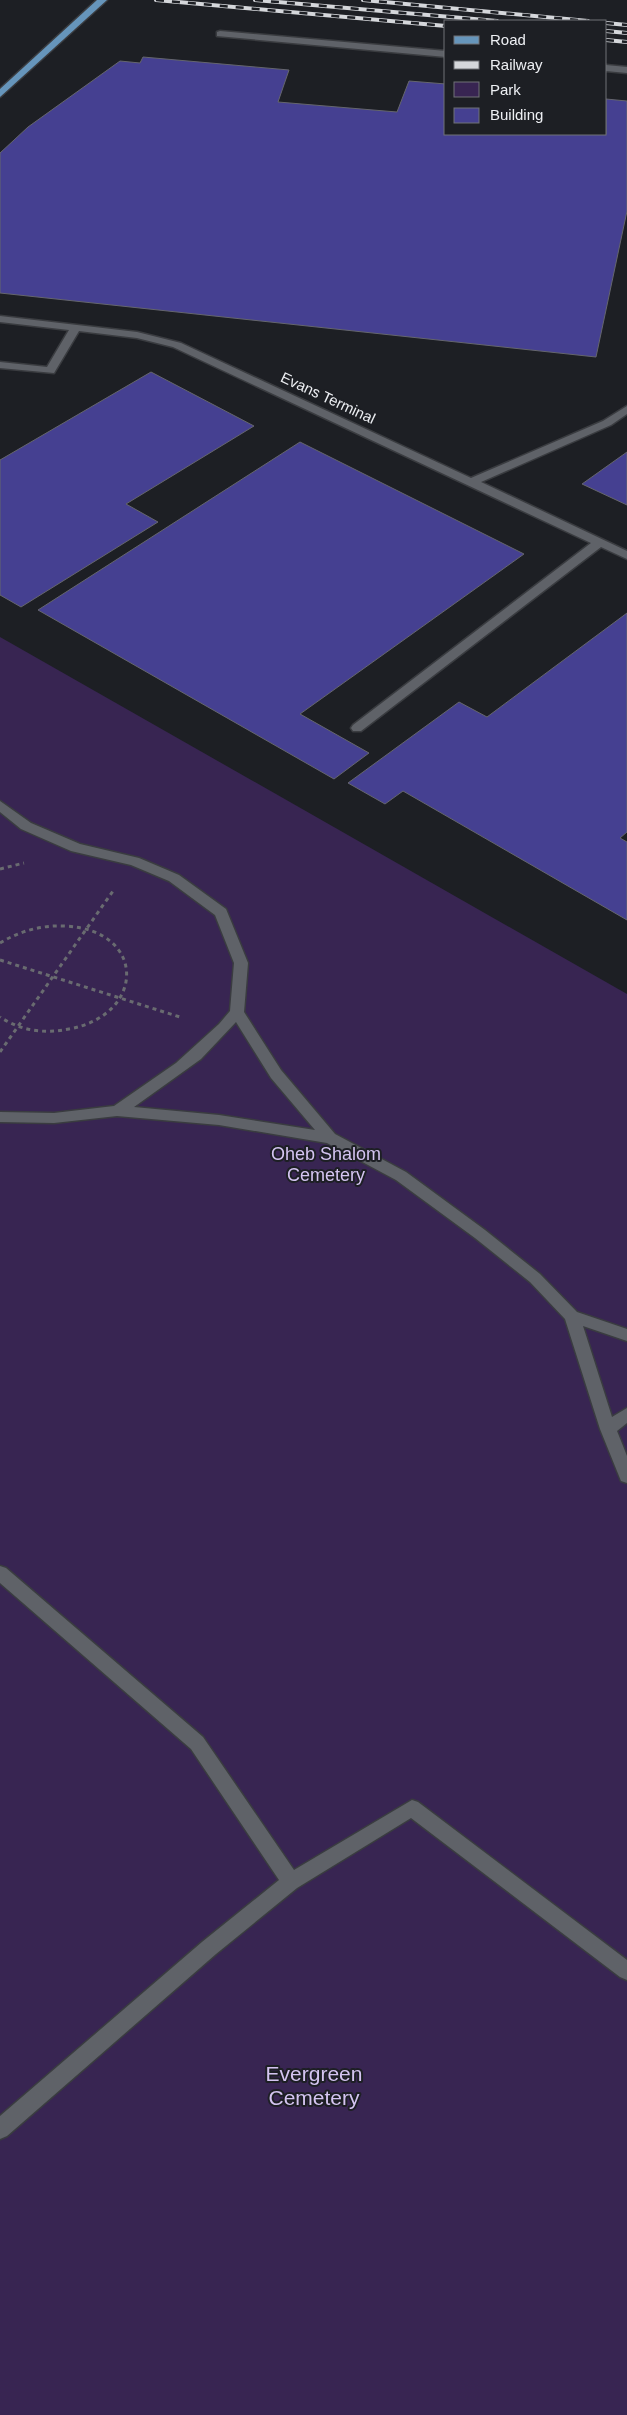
<svg xmlns="http://www.w3.org/2000/svg" width="627" height="2415" viewBox="0 0 627 2415" font-family="Helvetica,sans-serif">
<style>
.green{fill:#382552}
.building{fill:#454091;stroke:#65666d}
.lines{fill:none;stroke-linecap:round;stroke-linejoin:round}
.minor-casing{stroke:#3a3c40;stroke-width:3}
.major-casing{stroke:#3a3c40;stroke-width:3}
.path{stroke:#696b70;stroke-width:3;stroke-dasharray:4 4;stroke-linecap:butt}
.minor{fill:#5f6268;fill-rule:evenodd}
.major{fill:#6695bb;fill-rule:evenodd}
.rail-casing{stroke:#d5d7db;stroke-width:4}
.rail{stroke:#1d1f24;stroke-width:2.5;stroke-dasharray:8;stroke-linecap:butt}
.labels{text-anchor:middle;stroke-width:4;stroke-linejoin:round;paint-order:stroke}
.far-street-label{font-size:15px;fill:#edeff3;stroke:#1d1f24}
.park-label{font-size:18px;fill:#d4c4f1;stroke:#1d1f24}
.near-park-label{font-size:21px;fill:#d4c4f1;stroke:#1d1f24}
</style>
<rect width="100%" height="100%" fill="#1d1f24"/>
<path class="green" d="M0 637 627 994V2415H0Z"/>
<g class="building">
<path d="M143 57 289 70 278 102 397 112 409 81 446 84V134H606V99L627 101V211L596 357 0 293V153L28 127 120 61 140 63Z"/>
<path d="M151 372 254 426 126 504 158 522 21 607 0 595V460Z"/>
<path d="M300 442 524 554 300 714 369 753 334 779 38 610Z"/>
<path d="M627 452V505L582 484Z"/>
<path d="M627 613V832L620 838 627 842V920L403 791 385 804 348 783 459 702 487 717Z"/>
</g>
<g class="lines">
<defs>
<g id="minor">
<path d="M220 31 446 51V57L217 36V32Z"/>
<path d="M606 65 627 67V73L606 71Z"/>
<path d="M0 316 137 332 181 343 471 478 603 421 627 406V414L611 425 481 482 627 551V559L601 547 361 731H353L351 728 353 725 591 543 173 347 137 338 79 331 54 373 0 368V362L47 367 69 330 0 322Z"/>
<path d="M0 801 31 823 80 844 139 858 179 875 226 909 248 963 244 1012 281 1070 335 1134 406 1172 485 1230 540 1274 577 1312 627 1329V1341L583 1326 612 1417 627 1408V1423L617 1431 627 1456V1483L621 1481 619 1476 600 1429 565 1319 530 1282 475 1238 396 1180 327 1143 219 1125 117 1116 54 1123 0 1122V1112L54 1113 114 1106 176 1063 219 1024 230 1011 234 963 215 915 169 881 131 865 71 851 21 829 0 812ZM236 1022 271 1078 315 1130 219 1115 134 1107 201 1059Z"/>
<path d="M0 1566 6 1568 203 1737 294 1870 412 1800 418 1802 627 1960V1980L620 1977 411 1818 297 1888 216 1954 7 2136 0 2139V2116L202 1942 279 1880 191 1749 0 1583Z"/>
</g>
<path id="major" d="M97 0H107L0 97V89Z"/>
</defs>
<use href="#minor" class="minor-casing"/>
<use href="#major" class="major-casing"/>
<g class="path">
<path d="M0 869 24 863"/>
<path d="M0 943C20 931 41 925 65 926 147 930 146 1015 69 1029 43 1034 22 1031 0 1017"/>
<path d="M0 960 183 1018"/>
<path d="M0 1052 113 891"/>
</g>
<use href="#minor" class="minor"/>
<use href="#major" class="major"/>
<defs>
<g id="rail">
<path d="M156 0 446 26"/>
<path d="M255 0 497 21"/>
<path d="M363 0 588 21"/>
<path d="M606 23 627 25"/>
<path d="M606 31 627 33"/>
<path d="M606 40 627 42"/>
</g>
</defs>
<use href="#rail" class="rail-casing"/>
<use href="#rail" class="rail"/>
</g>
<g class="labels">
<g class="far-street-label">
<text transform="translate(328 398) rotate(25)" y="5">Evans Terminal</text>
</g>
<g class="park-label">
<text x="326" y="1160">Oheb Shalom<tspan x="326" dy="21">Cemetery</tspan></text>
</g>
<g class="near-park-label">
<text x="314" y="2081">Evergreen<tspan x="314" dy="24">Cemetery</tspan></text>
</g>
</g>
<rect x="444" y="20" width="162" height="115" fill="#1d1f24" stroke="#707277"/>
<rect x="454" y="36" width="25" height="8" fill="#6695bb" stroke="#707277"/>
<text x="490" y="45" font-size="15" fill="#edeff3">Road</text>
<rect x="454" y="61" width="25" height="8" fill="#d5d7db" stroke="#707277"/>
<text x="490" y="70" font-size="15" fill="#edeff3">Railway</text>
<rect x="454" y="82" width="25" height="15" fill="#382552" stroke="#707277"/>
<text x="490" y="95" font-size="15" fill="#edeff3">Park</text>
<rect x="454" y="108" width="25" height="15" fill="#454091" stroke="#707277"/>
<text x="490" y="120" font-size="15" fill="#edeff3">Building</text>
</svg>
